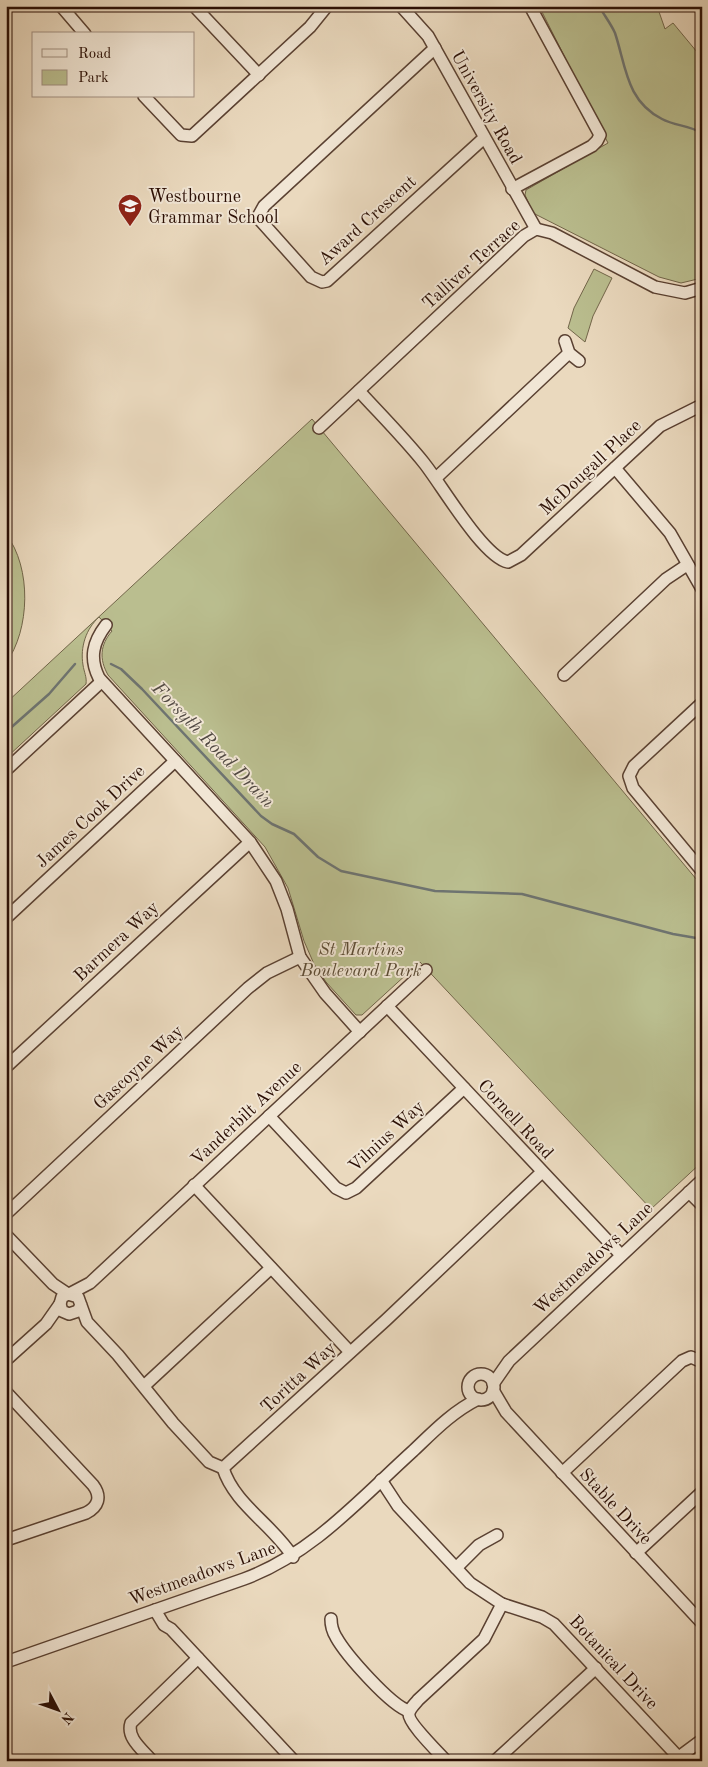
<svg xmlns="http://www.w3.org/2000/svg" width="708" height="1767" viewBox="0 0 708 1767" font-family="'Old Standard TT',serif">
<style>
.green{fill:#babe8f;stroke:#72664a}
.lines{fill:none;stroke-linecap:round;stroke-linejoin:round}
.stream{stroke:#6e7471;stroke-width:2.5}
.minor-casing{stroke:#5a4132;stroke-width:14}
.minor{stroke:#f1e6d5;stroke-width:11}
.labels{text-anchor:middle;stroke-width:4;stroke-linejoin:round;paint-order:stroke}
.street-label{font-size:18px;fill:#2a0e04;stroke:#f1e6d5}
.poi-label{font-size:18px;fill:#2a0e04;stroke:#f1e6d5;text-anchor:start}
.park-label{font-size:18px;font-style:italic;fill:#5c4c35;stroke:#f1e6d5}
.water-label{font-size:19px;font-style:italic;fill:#524a44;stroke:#f1e6d5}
</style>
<rect width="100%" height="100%" fill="#ead9be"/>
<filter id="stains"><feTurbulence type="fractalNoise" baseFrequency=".004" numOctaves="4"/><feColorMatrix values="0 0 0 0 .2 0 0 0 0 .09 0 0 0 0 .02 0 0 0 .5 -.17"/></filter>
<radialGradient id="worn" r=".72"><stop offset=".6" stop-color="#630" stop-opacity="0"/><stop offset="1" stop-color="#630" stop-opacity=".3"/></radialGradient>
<g class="green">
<path d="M539 6H657L665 29 673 23 702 58V278L681 283 659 277 533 213 525 195 526 190 608 143Z"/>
<path d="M594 269 612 278 593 316 585 342 568 328 574 308Z"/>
<path d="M312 419 702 886V1162L651 1209 420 962 362 1015H356L326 982 314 964 304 941 288 888 265 847 108 675C99 659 100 645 112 631L99 617C86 629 80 647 83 665 84 672 87 677 86 684L6 758V703Z"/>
<path d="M6 534C32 568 30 630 6 663Z"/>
</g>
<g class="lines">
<g class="stream">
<path d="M599 6C604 15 611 24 615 33 626 66 626 101 662 119 675 126 688 125 702 133"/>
<path d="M111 664 121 669 142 689 261 816 272 824 294 834 318 857 341 871 435 891 522 894 673 934 702 939"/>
<path d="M6 732 49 694 75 664"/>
</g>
<defs>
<g id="minor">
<path d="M61 6 85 34"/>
<path d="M194 6 259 75"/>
<path d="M401 6 428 36 536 229"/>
<path d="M435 48 264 206 259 215 260 220 311 277 322 282 327 281 484 138"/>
<path d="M144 96 181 135 192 136 310 27 327 6"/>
<path d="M512 189 592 146 597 141 600 135 530 6"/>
<path d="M565 341 569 353 579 361"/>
<path d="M359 391C381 415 404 438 424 463 441 484 483 557 508 562L521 555 660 426 702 405"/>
<path d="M319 428 524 236 536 229 552 233 655 287 685 293 702 288"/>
<path d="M615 468 670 533 702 589"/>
<path d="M436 478 569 353"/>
<path d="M106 625C93 642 89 658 99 678L250 842 276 881 287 909 300 957 325 993 360 1032"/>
<path d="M564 675 666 579 687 565"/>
<path d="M702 703 634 766 629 776 633 788 702 871"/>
<path d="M6 770 101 682"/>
<path d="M6 918 175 761"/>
<path d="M387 1006 621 1255"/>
<path d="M6 1067 250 842"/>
<path d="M269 1116 336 1188 346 1193 356 1188 464 1088"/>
<path d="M194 1185 350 1352"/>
<path d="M689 1192 702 1205"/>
<path d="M6 1214 248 988 267 973 300 957"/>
<path d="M6 1235 53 1284 68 1294"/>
<path d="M71 1293 90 1283 426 970"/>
<path d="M81 1305 78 1311 69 1314 62 1311 60 1304 62 1297 68 1294 78 1297 87 1322 118 1355 173 1423 209 1462 223 1468 386 1320 542 1172"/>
<path d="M6 1360 46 1324 60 1304"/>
<circle cx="481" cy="1387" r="13"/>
<path d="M493 1384 509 1361 702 1180"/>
<path d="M144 1386 271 1268"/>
<path d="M493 1390 506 1412 702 1623"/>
<path d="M6 1392 93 1485C102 1497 98 1507 86 1513L6 1540"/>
<path d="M223 1468C234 1504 273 1525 293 1557"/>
<path d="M562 1473 682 1361 691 1357 702 1362"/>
<path d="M381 1480 398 1506 470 1583 502 1604 542 1617 554 1624 682 1761"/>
<path d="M636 1553 702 1492"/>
<path d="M456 1568 479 1545 497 1535"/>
<path d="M155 1610 164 1625 171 1629 294 1761"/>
<path d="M331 1619C331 1625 333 1632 336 1637 346 1655 391 1706 409 1711"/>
<path d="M6 1662 244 1579C312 1554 360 1499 413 1451 433 1432 452 1412 478 1399"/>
<path d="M679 1757 702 1740"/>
<path d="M152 1761C143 1750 126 1738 131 1723L198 1658"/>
<path d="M446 1761C439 1753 407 1722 409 1713 410 1708 415 1704 418 1700L484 1639 502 1604"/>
<path d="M495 1761 596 1668"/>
</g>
</defs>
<use href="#minor" class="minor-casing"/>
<use href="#minor" class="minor"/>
</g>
<defs>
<symbol id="school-pin" viewBox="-11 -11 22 30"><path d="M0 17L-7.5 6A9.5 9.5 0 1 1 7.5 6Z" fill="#8f2418" stroke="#f1e6d5"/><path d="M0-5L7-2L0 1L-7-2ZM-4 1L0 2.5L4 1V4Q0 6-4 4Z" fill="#fff"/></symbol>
</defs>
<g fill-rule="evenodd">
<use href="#school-pin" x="116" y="192" width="28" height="38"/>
</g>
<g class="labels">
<g class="street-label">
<text transform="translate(487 107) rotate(61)" y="6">University Road</text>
<text transform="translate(367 220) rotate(-42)" y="6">Award Crescent</text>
<text transform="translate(471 264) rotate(-42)" y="6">Talliver Terrace</text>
<text transform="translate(590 467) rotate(-43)" y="6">McDougall Place</text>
<text transform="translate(90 816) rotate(-43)" y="6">James Cook Drive</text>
<text transform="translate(116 941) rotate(-43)" y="6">Barmera Way</text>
<text transform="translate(138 1067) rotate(-43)" y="6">Gascoyne Way</text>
<text transform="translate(246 1113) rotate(-43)" y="6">Vanderbilt Avenue</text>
<text transform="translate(516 1119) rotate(47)" y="6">Cornell Road</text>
<text transform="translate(386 1136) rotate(-43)" y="6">Vilnius Way</text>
<text transform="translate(593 1258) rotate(-43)" y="6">Westmeadows Lane</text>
<text transform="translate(298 1377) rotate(-43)" y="6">Toritta Way</text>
<text transform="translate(616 1506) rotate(47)" y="6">Stable Drive</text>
<text transform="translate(202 1573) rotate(-20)" y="6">Westmeadows Lane</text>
<text transform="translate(614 1662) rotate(47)" y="6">Botanical Drive</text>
</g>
<g class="poi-label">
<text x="148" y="202">Westbourne<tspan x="148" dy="21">Grammar School</tspan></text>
</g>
<g class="park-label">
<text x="361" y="955">St Martins<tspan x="361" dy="21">Boulevard Park</tspan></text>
</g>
<g class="water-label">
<text transform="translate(214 744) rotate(46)" y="7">Forsyth Road Drain</text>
</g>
</g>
<rect width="708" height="1767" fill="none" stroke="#ead9be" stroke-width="25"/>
<rect x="8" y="8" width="693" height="1752" fill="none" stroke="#2a0e04" stroke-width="2.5"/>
<rect x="12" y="12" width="683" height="1742" fill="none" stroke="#2a0e04"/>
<rect x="32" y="32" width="162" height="65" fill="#f1e6d5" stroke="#a19081"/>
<rect x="42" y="49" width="25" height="8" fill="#f1e6d5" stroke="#a19081"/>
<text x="78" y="58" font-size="15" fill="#2a0e04">Road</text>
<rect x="42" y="70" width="25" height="15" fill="#babe8f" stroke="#a19081"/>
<text x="78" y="82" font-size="15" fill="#2a0e04">Park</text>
<g transform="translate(58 1710) rotate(131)" stroke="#f1e6d5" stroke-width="4" paint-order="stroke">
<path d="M0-4L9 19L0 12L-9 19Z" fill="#2a0e04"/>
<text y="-8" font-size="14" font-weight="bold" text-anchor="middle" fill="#2a0e04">N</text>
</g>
<rect width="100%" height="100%" filter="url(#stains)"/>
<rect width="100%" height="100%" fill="url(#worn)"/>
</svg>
